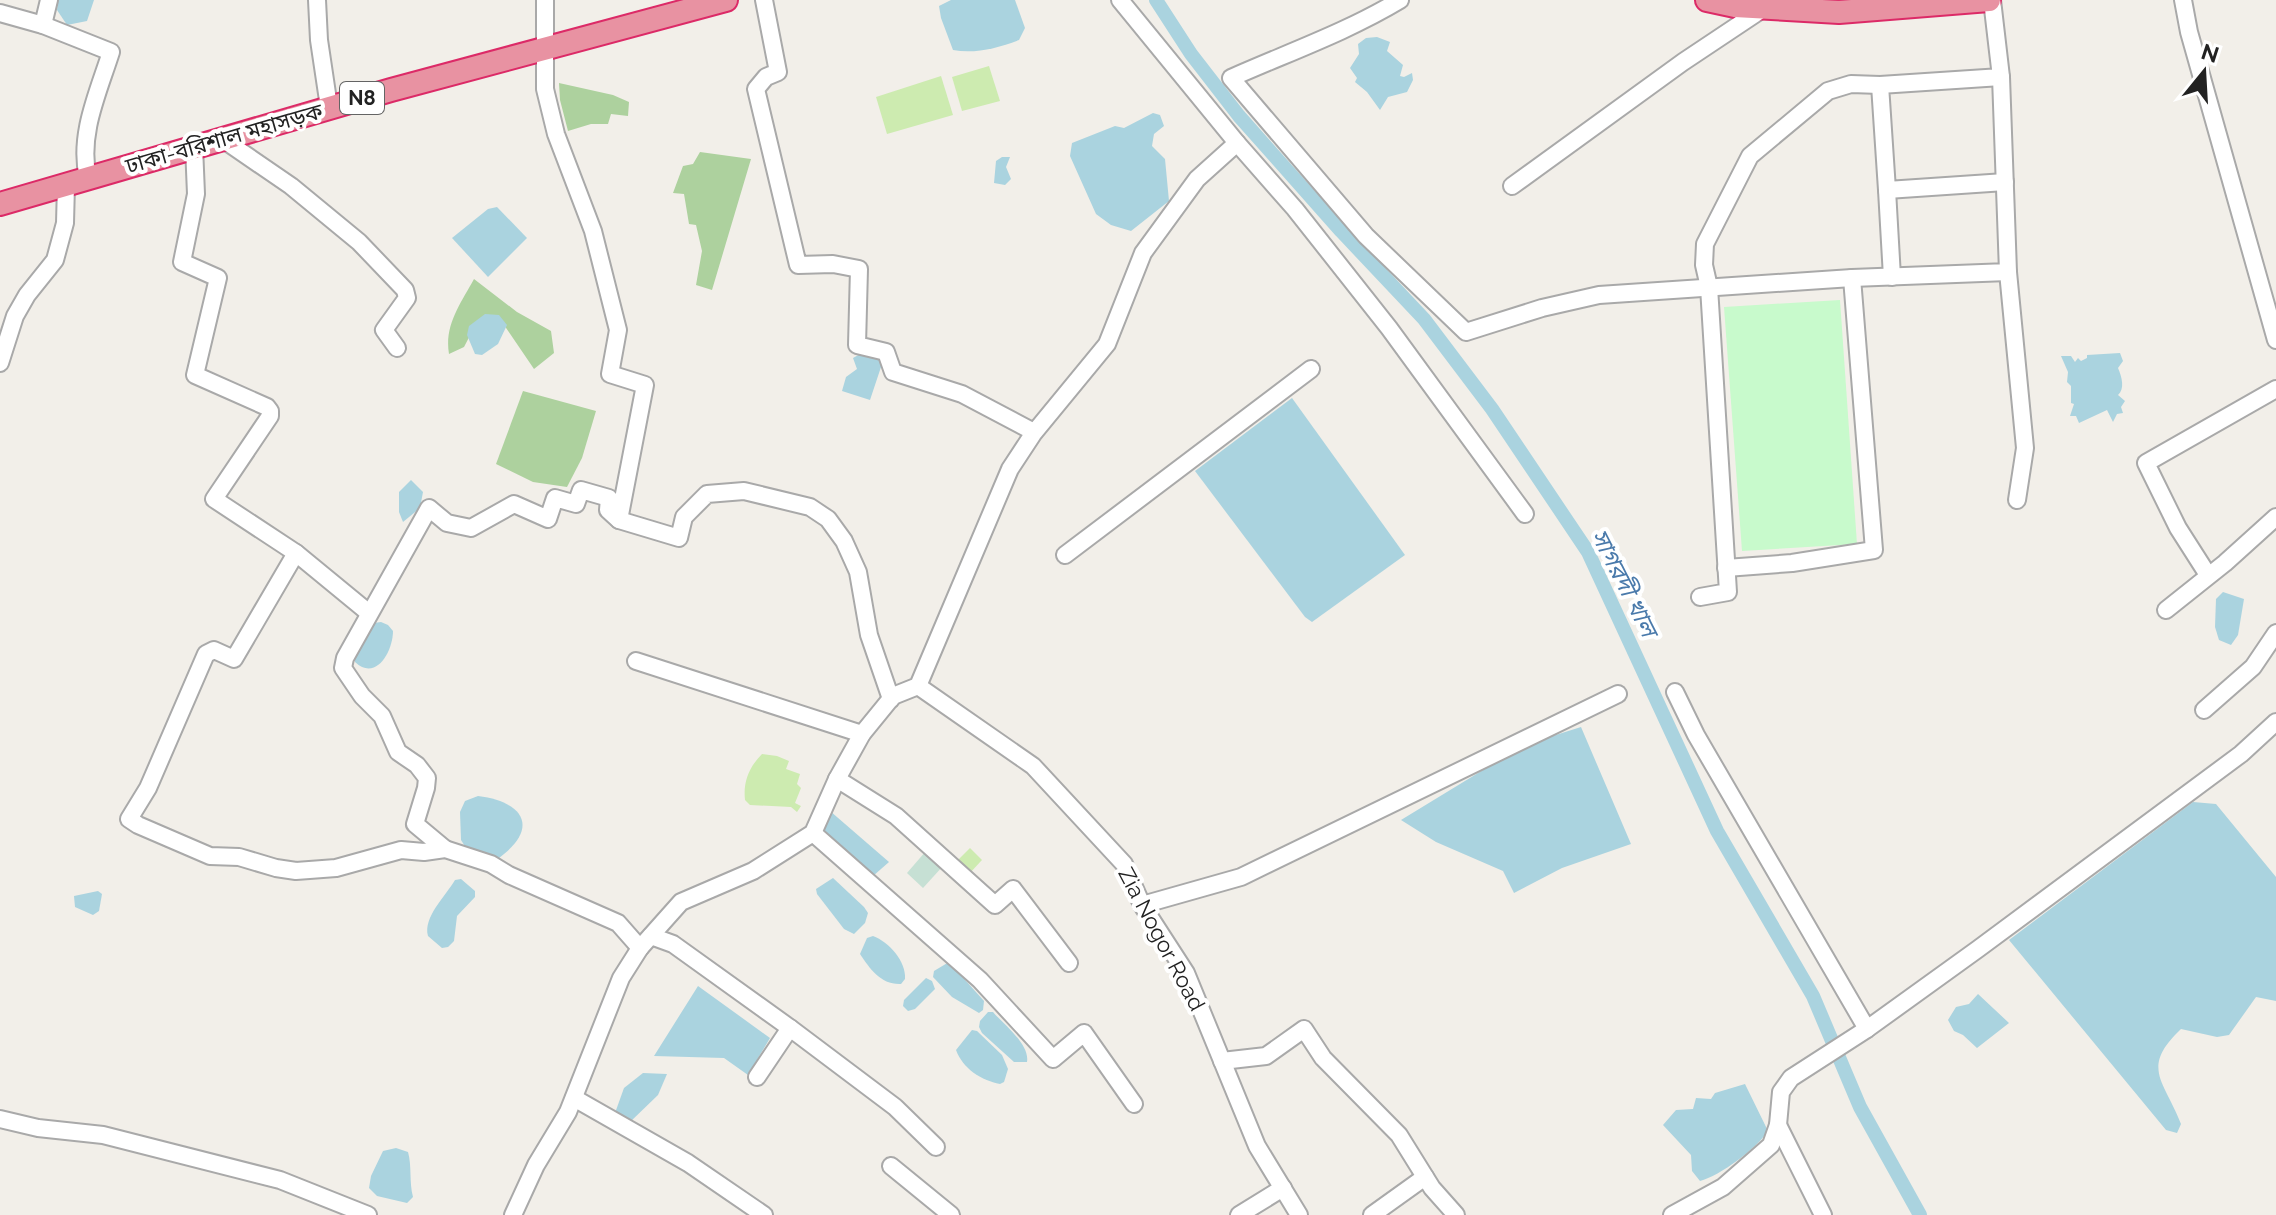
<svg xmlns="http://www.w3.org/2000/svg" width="2276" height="1215" viewBox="0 0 2276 1215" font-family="Raleway,'Noto Sans Bengali',sans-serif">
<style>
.grass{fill:#cdebb0}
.forest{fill:#add19e}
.wetland{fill:#c6e0d4}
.park{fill:#c8facc}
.water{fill:#aad3df}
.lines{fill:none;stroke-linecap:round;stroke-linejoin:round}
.canal{stroke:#aad3df;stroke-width:14}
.minor-casing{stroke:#a9a9a9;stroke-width:20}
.highway-casing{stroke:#dc2a67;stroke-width:26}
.minor{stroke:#fff;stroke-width:16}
.highway{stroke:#e892a2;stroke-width:22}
.labels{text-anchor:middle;stroke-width:8;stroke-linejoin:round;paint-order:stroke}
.shield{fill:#fff;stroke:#646464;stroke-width:2}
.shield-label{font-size:20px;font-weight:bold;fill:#222}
.street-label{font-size:22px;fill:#222;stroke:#fff}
.water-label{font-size:24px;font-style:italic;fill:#4a7aab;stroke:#fff}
</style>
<rect width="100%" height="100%" fill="#f2efe9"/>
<g class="grass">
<path d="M989 66 1000 101 962 111 952 77Z"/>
<path d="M941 76 953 115 887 134 876 97Z"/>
<path d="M762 754 777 756 789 761 786 769 800 774 797 784 801 788 795 803 801 806 797 812 791 807 750 805 745 800C743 782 749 767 762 754Z"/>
<path d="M970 848 982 860 969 874 956 862Z"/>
</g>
<g class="forest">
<path d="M559 83 613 95 629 102 628 116 611 114 608 124H591L568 131 560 100Z"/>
<path d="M700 152 751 159 712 290 696 285 702 251 696 225 689 224 684 194 673 193 683 166 693 164Z"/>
<path d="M474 279 517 312 551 331 554 353 534 369 500 319 477 322 464 347 449 354C444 325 461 303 474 279Z"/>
<path d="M523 391 596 411 582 458 567 487 533 482 496 464Z"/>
</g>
<path class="wetland" d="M926 851 943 866 923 888 907 873Z"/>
<path class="park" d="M1840 300 1857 544 1742 551 1724 307Z"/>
<g class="water">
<path d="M58 0H94L87 21 67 25 57 10Z"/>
<path d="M951 0H1015L1025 28 1019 40C998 48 975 54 953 50L941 18 939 6Z"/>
<path d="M1377 37 1390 42 1387 51 1403 65 1400 76 1404 77 1412 73 1413 80 1407 92 1388 97 1380 110 1367 92 1355 82 1357 78 1350 68 1359 54 1358 44 1366 38Z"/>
<path d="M1153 113 1160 115 1164 126 1154 134 1152 146 1165 159 1169 201 1131 231 1111 225 1096 214 1070 156 1072 143 1115 126 1124 128Z"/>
<path d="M1002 157H1010L1006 167 1011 179 1005 185 994 183 996 161Z"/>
<path d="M497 207 527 238 488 277 452 238 488 209Z"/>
<path d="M485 314 499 315 507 325 498 344 482 355 475 354 467 335 469 326Z"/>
<path d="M862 353 884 358 870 400 842 391 846 377 857 369 853 358Z"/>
<path d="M2120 353 2123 361 2118 368C2122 377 2125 389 2118 395L2125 401 2121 407 2123 413 2117 414 2113 422 2107 410 2079 423 2076 416H2070L2074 404 2071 403V386L2067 382 2068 372 2061 356H2071L2075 362 2078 358 2081 361 2087 358V355Z"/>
<path d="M1292 398 1405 555 1312 622 1305 617 1195 471Z"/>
<path d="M411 480 423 492 420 508 403 522 399 512V492Z"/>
<path d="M2223 592 2244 599 2238 635 2231 645 2219 640 2215 627 2216 599Z"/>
<path d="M381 622 388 625 393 631C393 651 376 682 355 662V656C358 649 369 627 374 623Z"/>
<path d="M1581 727 1631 844 1562 868 1514 893 1503 871 1436 842 1401 820 1524 745Z"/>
<path d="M478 796C526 802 540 830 496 860L466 848 461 840 460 812 465 801Z"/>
<path d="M2193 802 2216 804 2276 877V1001L2256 997 2229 1035 2217 1037 2181 1029C2140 1068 2164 1080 2181 1124L2177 1133 2166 1130 2009 940Z"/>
<path d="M830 811 889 862 873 876 821 829Z"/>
<path d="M833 878 864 907 868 913 865 923 854 934 844 929 817 894 816 889Z"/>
<path d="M461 879 475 891V897L457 916 454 941 448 947 442 948 428 936C423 917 445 897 455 880Z"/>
<path d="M98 891 102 894 99 911 93 915 75 907 74 896Z"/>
<path d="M873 936C889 942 906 961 905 979L901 984C881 985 870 969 860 954L867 938Z"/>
<path d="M949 962 984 1001 983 1010 979 1013 952 997 933 977 934 971Z"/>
<path d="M926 978 932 981 935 989 915 1009 908 1011 903 1006 904 1000Z"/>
<path d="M698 986 770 1038 748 1075 724 1058 654 1056Z"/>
<path d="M1978 994 2009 1023 1977 1048 1963 1035 1954 1031 1948 1020 1956 1007 1969 1004Z"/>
<path d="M988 1012H993C1004 1025 1030 1044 1027 1062H1014L982 1033 979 1027 980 1021Z"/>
<path d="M972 1030 977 1031 1002 1055 1008 1069 1004 1082 1000 1084C981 1080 963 1069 956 1050Z"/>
<path d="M643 1073 667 1074 658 1095 629 1123 615 1113 624 1088Z"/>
<path d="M1745 1084 1768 1131C1757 1148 1720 1176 1700 1181L1692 1171 1691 1155 1663 1125 1676 1110 1693 1109 1696 1098 1711 1099 1715 1093Z"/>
<path d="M396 1148 408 1152C412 1166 409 1182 413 1197L407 1203 377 1196 369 1188 371 1176 383 1151Z"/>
</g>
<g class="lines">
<path class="canal" d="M1156 0 1191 54 1239 116 1341 231 1424 319 1492 409 1588 552 1717 831 1813 996 1860 1107 1920 1215"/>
<defs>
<g id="minor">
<path d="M317 0 319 40 329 107"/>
<path d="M764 0 778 72 766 77 756 89 798 265 833 264 859 269 857 345 886 352 893 372 962 394 1034 432"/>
<path d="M1120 0 1237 143 1295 209 1389 328 1525 514"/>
<path d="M1400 0C1347 32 1287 53 1231 78L1366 236 1466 332 1542 308 1599 295 1852 278 2008 272 2001 77"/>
<path d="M1992 0 2001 77 1880 85 1887 190 2005 182"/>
<path d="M2183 0 2189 32 2276 340"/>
<path d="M0 13 43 25 111 52C98 93 78 135 88 178"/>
<path d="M43 25 49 0"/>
<path d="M221 138 291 186 359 242 405 290 407 298 384 330 397 348"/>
<path d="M194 146 196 194 182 262 218 278 195 375 267 407 270 411V416L214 499 296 553"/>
<path d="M1512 186 1683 62 1764 8"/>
<path d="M1887 190 1892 277"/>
<path d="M2008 272 2025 448 2017 500"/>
<path d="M0 363 15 316 27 295 55 260 65 223 66 185"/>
<path d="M619 520 679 538 684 517 707 494 744 491 810 507 828 519 844 541 858 572 869 635 891 699"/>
<path d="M1065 555 1311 369"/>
<path d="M1726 568 1792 563 1874 550 1852 278"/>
<path d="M2208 575 2178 528 2146 463 2276 389"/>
<path d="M1700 597 1728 592 1709 287 1704 265 1705 244 1750 156 1828 91 1851 84 1880 85"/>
<path d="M2166 610 2225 563 2276 517"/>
<path d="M369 613 296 553 234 659 214 650 206 654 148 788 129 819 138 825 210 856 239 857 276 868 296 871 336 868 401 850 424 852 445 849 491 864 509 875 618 923 640 948"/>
<path d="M636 661 862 734"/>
<path d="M918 686 1033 766 1124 864 1142 905 1186 973 1257 1146 1299 1215"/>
<path d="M1675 692 1696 735 1867 1029"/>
<path d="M2204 710 2253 667 2276 633"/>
<path d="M837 779 896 816 995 905 1013 889 1069 963"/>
<path d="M813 833 980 980 1053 1059 1084 1033 1134 1104"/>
<path d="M445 849 415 824 426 788 427 778 417 765 398 752 382 716 362 696 343 668 345 658 429 508 447 523 471 528 514 504 548 519 555 498 576 504 581 490 609 498 608 510 619 520 645 385 610 374 618 330 593 231 556 134 545 89V0"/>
<path d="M1142 905 1241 877 1618 694"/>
<path d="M651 936 673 944 790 1028 895 1107 936 1147"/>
<path d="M1222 1061 1266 1056 1304 1029 1323 1058 1399 1135 1432 1188 1456 1215"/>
<path d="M757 1077 790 1028"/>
<path d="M574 1098 688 1163 764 1215"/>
<path d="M0 1119 38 1128 103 1135 280 1180 368 1215"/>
<path d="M1778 1125 1823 1215"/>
<path d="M891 1166 951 1215"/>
<path d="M513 1215 536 1165 568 1112 621 978 640 948 681 902 753 871 813 833 837 779 862 734 893 696 918 686 1010 469 1033 434 1107 344 1143 253 1197 179 1237 143"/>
<path d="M1239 1215 1283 1188"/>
<path d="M1372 1215 1425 1177"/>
<path d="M1672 1215 1723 1187 1771 1145 1778 1125 1781 1092 1791 1078 1867 1029 1978 949 2241 754 2276 722"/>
</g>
<g id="highway">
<path d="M1707 0 1735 6 1839 12 1989 0"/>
<path d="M0 204 391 90 726 0"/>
</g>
</defs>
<use href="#minor" class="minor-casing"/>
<use href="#highway" class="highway-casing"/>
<use href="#minor" class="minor"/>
<use href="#highway" class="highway"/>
</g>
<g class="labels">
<rect class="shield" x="340" y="82" width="44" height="32" rx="6"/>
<g class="shield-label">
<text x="362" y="105">N8</text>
</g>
<g class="street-label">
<text transform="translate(224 138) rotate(-16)" y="8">ঢাকা-বরিশাল মহাসড়ক</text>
<text transform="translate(1162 939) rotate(62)" y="8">Zia Nogor Road</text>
</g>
<g class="water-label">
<text transform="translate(1624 583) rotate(63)" y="8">সাগরদী খাল</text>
</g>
</g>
<g transform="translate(2204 72) rotate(18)" stroke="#ffffff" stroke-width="6" paint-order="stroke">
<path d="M0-6L14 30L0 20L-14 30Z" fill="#222222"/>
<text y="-12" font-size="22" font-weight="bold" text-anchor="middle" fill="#222222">N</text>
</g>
</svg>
